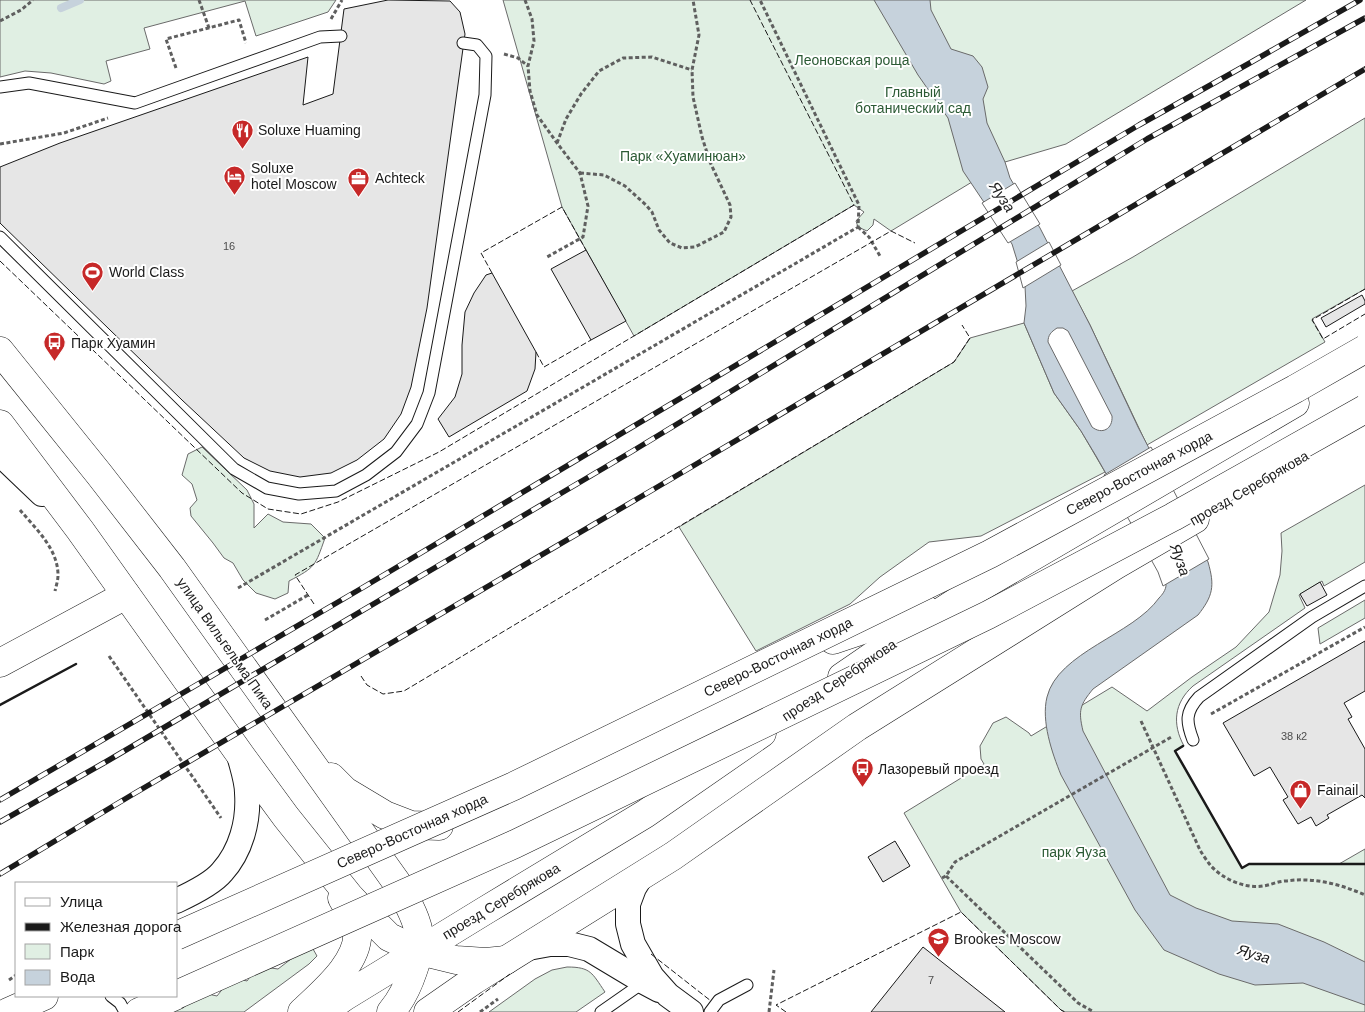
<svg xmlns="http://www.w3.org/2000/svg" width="1365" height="1012" viewBox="0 0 1365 1012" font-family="Helvetica,sans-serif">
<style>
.green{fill:#e0efe3;stroke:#6a6a6a}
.water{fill:#c6d2dc;stroke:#6a6a6a;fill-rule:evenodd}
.pier{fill:#fff;stroke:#6a6a6a}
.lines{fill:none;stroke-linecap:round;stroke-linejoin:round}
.stream{stroke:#c6d2dc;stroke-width:8}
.building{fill:#e6e6e6;stroke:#1a1a1a}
.lane-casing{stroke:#1a1a1a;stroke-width:13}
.street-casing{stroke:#1a1a1a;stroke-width:26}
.secondary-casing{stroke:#1a1a1a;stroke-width:29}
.primary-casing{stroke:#1a1a1a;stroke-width:29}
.path{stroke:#5f5f5f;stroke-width:3;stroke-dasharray:4 2.5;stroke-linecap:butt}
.lane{stroke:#fff;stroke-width:11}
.street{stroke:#fff;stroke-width:24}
.secondary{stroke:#fff;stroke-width:28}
.primary{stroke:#fff;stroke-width:28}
.rail-casing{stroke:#1a1a1a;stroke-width:5.5}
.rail{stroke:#fff;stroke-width:4;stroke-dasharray:11;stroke-linecap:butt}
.primary-bridge-casing{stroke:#1a1a1a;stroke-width:29;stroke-linecap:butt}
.primary-bridge{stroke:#fff;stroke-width:28}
.fence{stroke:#1a1a1a;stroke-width:1;stroke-dasharray:6 2.5;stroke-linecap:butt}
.wall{stroke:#1a1a1a;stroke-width:2.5}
.labels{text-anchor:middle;stroke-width:4;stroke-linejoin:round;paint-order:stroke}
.number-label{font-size:11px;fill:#4d4d4d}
.park-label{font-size:14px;fill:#2b5a34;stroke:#fff}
.poi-label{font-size:14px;fill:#1a1a1a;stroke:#fff;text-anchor:start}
.street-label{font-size:14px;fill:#1a1a1a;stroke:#fff}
.water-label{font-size:15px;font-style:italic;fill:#1a1a1a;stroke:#fff}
</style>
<rect width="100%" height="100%" fill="#fff"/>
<g class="green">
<path d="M0 0H336L328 12 256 36 245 1 144 28 150 49 106 61 111 81 104 84 51 73 25 71 0 77Z"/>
<path d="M503 0H1306L1066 144 1005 162 891 231 874 219 873 225 867 231 858 227 856 221 864 212 854 205 634 336 562 207Z"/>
<path d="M1365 118V289L1312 319 1325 342 1147 445 1090 325 1072 291 1133 257Z"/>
<path d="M1024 323 1054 393 1081 431 1105 472 981 536 929 542 880 577 850 604 756 651 679 527 954 362 970 338Z"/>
<path d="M202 447 247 490 254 504V528L268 514 283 522 311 524 325 538C315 566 316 567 289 581L288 593 275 599 256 593 243 580 233 563 224 558 213 543 191 516 190 508 197 500 192 484 182 475 188 454Z"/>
<path d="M1365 485V562L1324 586 1322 581 1299 595 1305 608 1193 686C1174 703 1172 724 1184 746L1175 751 1242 868 1249 864H1339L1365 849V1012H1065L1061 1010 961 912 904 813 984 764 981 759 980 746 993 723 1006 717 1029 733 1031 736 1112 687 1147 711 1192 677 1236 647 1269 612 1280 575 1282 551 1281 533Z"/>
<path d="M1365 600V618L1320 644 1318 628Z"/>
<path d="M313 949 317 956 309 964 244 1012H154L199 992 217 996 232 977 247 981 258 966 278 969 295 956Z"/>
<path d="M567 967C591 967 592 973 605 992L576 1012H489L535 979 552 970Z"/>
</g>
<path class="water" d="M874 0H930L931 10 951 49 973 56 982 67 988 87 983 99 987 123 1005 162 1010 178 1040 228 1090 325 1138 427 1208 562C1215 586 1213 596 1198 615L1093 689C1080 705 1078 710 1083 731L1170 895 1196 908 1232 921 1278 924 1324 942 1365 962V1005L1303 983 1255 985 1219 974 1164 950 1135 910 1061 775C1052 753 1041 721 1047 697 1058 652 1133 635 1159 598 1162 595 1166 590 1166 585 1165 581 1162 575 1161 570L1096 456 1081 431 1054 393 1024 323 1026 306 1025 286 1012 244 963 171 948 118 918 75ZM1057 328H1063L1068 331 1112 416C1113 429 1102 435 1092 427L1048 342C1048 335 1051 332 1057 328Z"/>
<g class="pier">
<path d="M1015 183 1040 224 1008 243 982 203Z"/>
<path d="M1049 242 1061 265 1023 288 1016 262Z"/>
<path d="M1151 447 1209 559 1163 586 1158 572 1104 475Z"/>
</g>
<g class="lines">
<path class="stream" d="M61 8 80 0"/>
</g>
<g class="building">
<path d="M388 0 450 1 460 12 465 34 427 308 411 387 401 414 384 439 357 460 331 473 300 477 270 471 244 458 182 400 0 223V167L60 143 308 57 303 105 333 94 344 9Z"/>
<path d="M586 250 626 321 591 340 551 269Z"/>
<path d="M492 273 536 352 535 369 527 391 449 437 438 419 455 397 462 374V345L465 312 474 293 486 275Z"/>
<path d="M1362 295 1365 301V304L1326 327 1321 318Z"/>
<path d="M1320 582 1327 595 1307 606 1300 594Z"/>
<path d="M1365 641V691L1344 703 1352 717 1348 719 1365 749V798L1362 795 1327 815 1329 818 1316 826 1311 817 1298 824 1283 800 1288 797 1270 767 1254 776 1223 723Z"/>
<path d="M895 841 910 866 883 882 868 857Z"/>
<path d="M923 947 1005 1012H871Z"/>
</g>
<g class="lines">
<defs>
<g id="lane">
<path d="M0 87 29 83 135 103 320 37 341 36"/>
<path d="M0 237 234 469 267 488 299 494 336 491 366 475 396 452 417 424 429 393 485 95 486 56 477 45 463 43"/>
<path d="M1193 740C1186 722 1185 712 1199 697L1312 617 1365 586"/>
<path d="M111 996 120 1003 125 1012"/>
<path d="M601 1012 644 982"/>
<path d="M710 1012 719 1000 747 985"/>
</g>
<g id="street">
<path d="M0 454 42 494"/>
<path d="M642 875 634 888 628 904V924L633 944 652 977 668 995 691 1012"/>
<path d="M176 901C189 895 213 883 222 872 241 851 249 821 247 793 247 781 242 767 239 755"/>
<path d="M528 948 550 944H569L589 949 644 982 659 990"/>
</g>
<g id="secondary">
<path d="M0 351 99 474 172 568 397 883C408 903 424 929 419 953 417 959 415 965 413 971 408 986 401 1000 391 1012"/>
<path d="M0 424 80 530 239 753 286 817 350 897 369 917 389 937 419 951 456 960 486 962 506 960"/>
<path d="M833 640 925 609"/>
<path d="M0 663 126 595"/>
<path d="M842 677 874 655 967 595 1295 403"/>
<path d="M331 777 345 791 385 815 411 825 439 826"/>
<path d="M302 1012C323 992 361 961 357 930 355 919 347 907 342 898"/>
<path d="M323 1012 344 997 486 910 645 814 762 733"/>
<path d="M428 1012 474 980 673 856 857 727 1116 565 1195 519"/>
</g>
<g id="primary">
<path d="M8 1012 44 996"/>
<path d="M139 1012 175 996"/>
</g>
</defs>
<use href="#lane" class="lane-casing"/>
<use href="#street" class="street-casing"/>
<use href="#secondary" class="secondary-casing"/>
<use href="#primary" class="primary-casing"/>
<g class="path">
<path d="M199 0 209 28"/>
<path d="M525 0 532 19 534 41 528 66 530 91 537 115 557 143 580 173 588 206 583 237 547 257"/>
<path d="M331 19 342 0"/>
<path d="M0 21 21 10 33 0"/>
<path d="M504 54 518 58 528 66"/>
<path d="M176 68 166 39 239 20 246 43"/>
<path d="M557 143 566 119 581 94 599 71 623 58 652 57 692 70"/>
<path d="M0 144 64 133 108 118"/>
<path d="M580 173 604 175 625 186 646 205 652 212 659 230 670 243 682 248 695 247 724 232 731 217 730 205 710 162 702 137 693 97 692 70 699 35 693 0"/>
<path d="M858 227 869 237 880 256"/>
<path d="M20 510C36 529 58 549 58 575 58 581 56 586 55 591"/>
<path d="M238 588 858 227 859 205 760 0"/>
<path d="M265 620 308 595"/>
<path d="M109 656 221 818"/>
<path d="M1211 714 1365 627"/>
<path d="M1141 721 1200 850C1203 855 1207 861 1211 866 1223 879 1245 889 1263 886 1271 885 1278 881 1286 881 1313 877 1340 884 1365 895"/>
<path d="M946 876 1078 1003 1094 1012"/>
<path d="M942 878 946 876 955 862 1173 736"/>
<path d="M9 980 16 975"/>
<path d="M480 1012 498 999"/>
<path d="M769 1012 774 970"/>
</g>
<use href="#lane" class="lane"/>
<use href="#street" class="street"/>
<use href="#secondary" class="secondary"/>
<use href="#primary" class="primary"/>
<defs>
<g id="rail">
<path d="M0 800 362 588 1139 125 1248 64 1360 0"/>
<path d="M0 822 109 760 631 452 1147 139 1365 18"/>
<path d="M0 874 130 796 654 489 1365 69"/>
</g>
</defs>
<use href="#rail" class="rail-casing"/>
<use href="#rail" class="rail"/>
<defs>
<g id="primary-bridge">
<path d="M176 936 514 786 990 554 1295 389 1365 349"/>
<path d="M176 995 515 844 988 615 1173 517 1365 409"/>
</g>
</defs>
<use href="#primary-bridge" class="primary-bridge-casing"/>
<use href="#primary-bridge" class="primary-bridge"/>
<g class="fence">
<path d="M0 261 242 493 268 509 301 514 338 502 439 452 854 205 750 0"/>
<path d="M492 273 481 253 562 207 586 250"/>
<path d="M1365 289 1312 320 1323 339 1365 314"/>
<path d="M536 352 544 367 591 340"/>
<path d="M314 604 295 575 891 231 915 243"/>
<path d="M361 676 367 685 383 694 404 691 954 362 970 338 962 325"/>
<path d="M651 954 711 1001"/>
<path d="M458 1012 510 974"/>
<path d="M786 1012 776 1005 961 912 1061 1010 1065 1012"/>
</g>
<g class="wall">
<path d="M0 705 76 664"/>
<path d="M1183 746 1175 751 1242 868 1249 864H1365"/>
</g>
</g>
<defs>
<symbol id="restaurant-pin" viewBox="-11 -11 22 30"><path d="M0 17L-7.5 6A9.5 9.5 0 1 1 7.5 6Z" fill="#c62828" stroke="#fff"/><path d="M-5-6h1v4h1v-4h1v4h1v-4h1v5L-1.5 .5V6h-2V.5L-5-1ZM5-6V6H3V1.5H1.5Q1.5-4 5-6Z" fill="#fff"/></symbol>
<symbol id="hotel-pin" viewBox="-11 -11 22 30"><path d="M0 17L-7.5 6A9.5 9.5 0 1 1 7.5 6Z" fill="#c62828" stroke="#fff"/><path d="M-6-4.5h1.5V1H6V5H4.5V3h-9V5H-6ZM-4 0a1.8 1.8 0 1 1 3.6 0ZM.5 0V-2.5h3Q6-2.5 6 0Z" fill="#fff"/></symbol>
<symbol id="office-pin" viewBox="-11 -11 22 30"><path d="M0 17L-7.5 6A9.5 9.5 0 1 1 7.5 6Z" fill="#c62828" stroke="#fff"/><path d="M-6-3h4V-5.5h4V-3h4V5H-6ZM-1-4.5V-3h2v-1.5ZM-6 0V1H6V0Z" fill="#fff"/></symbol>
<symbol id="stadium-pin" viewBox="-11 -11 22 30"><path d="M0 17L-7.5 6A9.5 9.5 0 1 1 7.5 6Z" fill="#c62828" stroke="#fff"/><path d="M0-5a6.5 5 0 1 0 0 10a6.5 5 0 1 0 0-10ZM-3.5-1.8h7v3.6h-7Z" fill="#fff"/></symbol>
<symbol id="bus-pin" viewBox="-11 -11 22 30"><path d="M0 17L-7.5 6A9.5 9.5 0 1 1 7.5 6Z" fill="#c62828" stroke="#fff"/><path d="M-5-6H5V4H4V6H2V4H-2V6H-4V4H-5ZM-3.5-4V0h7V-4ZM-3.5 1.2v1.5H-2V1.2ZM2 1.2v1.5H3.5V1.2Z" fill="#fff"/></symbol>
<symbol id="shop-pin" viewBox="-11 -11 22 30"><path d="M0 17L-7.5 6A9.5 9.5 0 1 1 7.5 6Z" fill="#c62828" stroke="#fff"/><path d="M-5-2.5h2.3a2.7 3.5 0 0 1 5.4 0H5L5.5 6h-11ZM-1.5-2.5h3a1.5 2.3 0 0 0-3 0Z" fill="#fff"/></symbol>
<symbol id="school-pin" viewBox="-11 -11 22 30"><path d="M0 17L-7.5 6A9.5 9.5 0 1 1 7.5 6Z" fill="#c62828" stroke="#fff"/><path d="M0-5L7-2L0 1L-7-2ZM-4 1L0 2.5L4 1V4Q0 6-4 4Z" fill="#fff"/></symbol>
</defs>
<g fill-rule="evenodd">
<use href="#restaurant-pin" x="230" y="118" width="25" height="34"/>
<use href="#hotel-pin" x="222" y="164" width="25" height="34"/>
<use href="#office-pin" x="346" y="166" width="25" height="34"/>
<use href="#stadium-pin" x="80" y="260" width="25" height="34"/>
<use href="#bus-pin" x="42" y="330" width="25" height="34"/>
<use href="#bus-pin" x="850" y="756" width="25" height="34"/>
<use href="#shop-pin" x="1288" y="778" width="25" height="34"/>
<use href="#school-pin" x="926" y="926" width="25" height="34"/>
</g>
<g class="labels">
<g class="number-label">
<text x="229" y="250">16</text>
<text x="1294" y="740">38 к2</text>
<text x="931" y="984">7</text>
</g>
<g class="park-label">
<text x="852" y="65">Леоновская роща</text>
<text x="913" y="97">Главный<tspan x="913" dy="16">ботанический сад</tspan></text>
<text x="683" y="161">Парк «Хуаминюан»</text>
<text x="1074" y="857">парк Яуза</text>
</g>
<g class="poi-label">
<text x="258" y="135">Soluxe Huaming</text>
<text x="251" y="173">Soluxe<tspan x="251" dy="16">hotel Moscow</tspan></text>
<text x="375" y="183">Achteck</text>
<text x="109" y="277">World Class</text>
<text x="71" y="348">Парк Хуамин</text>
<text x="878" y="774">Лазоревый проезд</text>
<text x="1317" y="795">Fainail</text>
<text x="954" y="944">Brookes Moscow</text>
</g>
<g class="street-label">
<text transform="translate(1139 473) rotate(-28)" y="5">Северо-Восточная хорда</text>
<text transform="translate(1249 488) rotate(-30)" y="5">проезд Серебрякова</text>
<text transform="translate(225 643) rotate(55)" y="5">улица Вильгельма Пика</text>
<text transform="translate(778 657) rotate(-26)" y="5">Северо-Восточная хорда</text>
<text transform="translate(839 680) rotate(-34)" y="5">проезд Серебрякова</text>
<text transform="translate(412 831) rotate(-24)" y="5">Северо-Восточная хорда</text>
<text transform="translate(501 901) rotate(-31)" y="5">проезд Серебрякова</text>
</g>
<g class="water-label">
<text transform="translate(1002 197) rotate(56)" y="5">Яуза</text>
<text transform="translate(1180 560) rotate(70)" y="5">Яуза</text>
<text transform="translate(1254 954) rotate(17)" y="5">Яуза</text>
</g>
</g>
<rect x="15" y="882" width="162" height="115" fill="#ffffff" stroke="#a3a3a3"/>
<rect x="25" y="898" width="25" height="8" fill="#ffffff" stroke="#a3a3a3"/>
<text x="60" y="907" font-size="15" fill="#1a1a1a">Улица</text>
<rect x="25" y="923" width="25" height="8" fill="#1a1a1a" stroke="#a3a3a3"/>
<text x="60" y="932" font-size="15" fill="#1a1a1a">Железная дорога</text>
<rect x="25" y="944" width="25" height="15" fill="#e0efe3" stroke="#a3a3a3"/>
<text x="60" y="957" font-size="15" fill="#1a1a1a">Парк</text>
<rect x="25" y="970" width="25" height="15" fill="#c6d2dc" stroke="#a3a3a3"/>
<text x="60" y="982" font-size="15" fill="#1a1a1a">Вода</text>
</svg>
